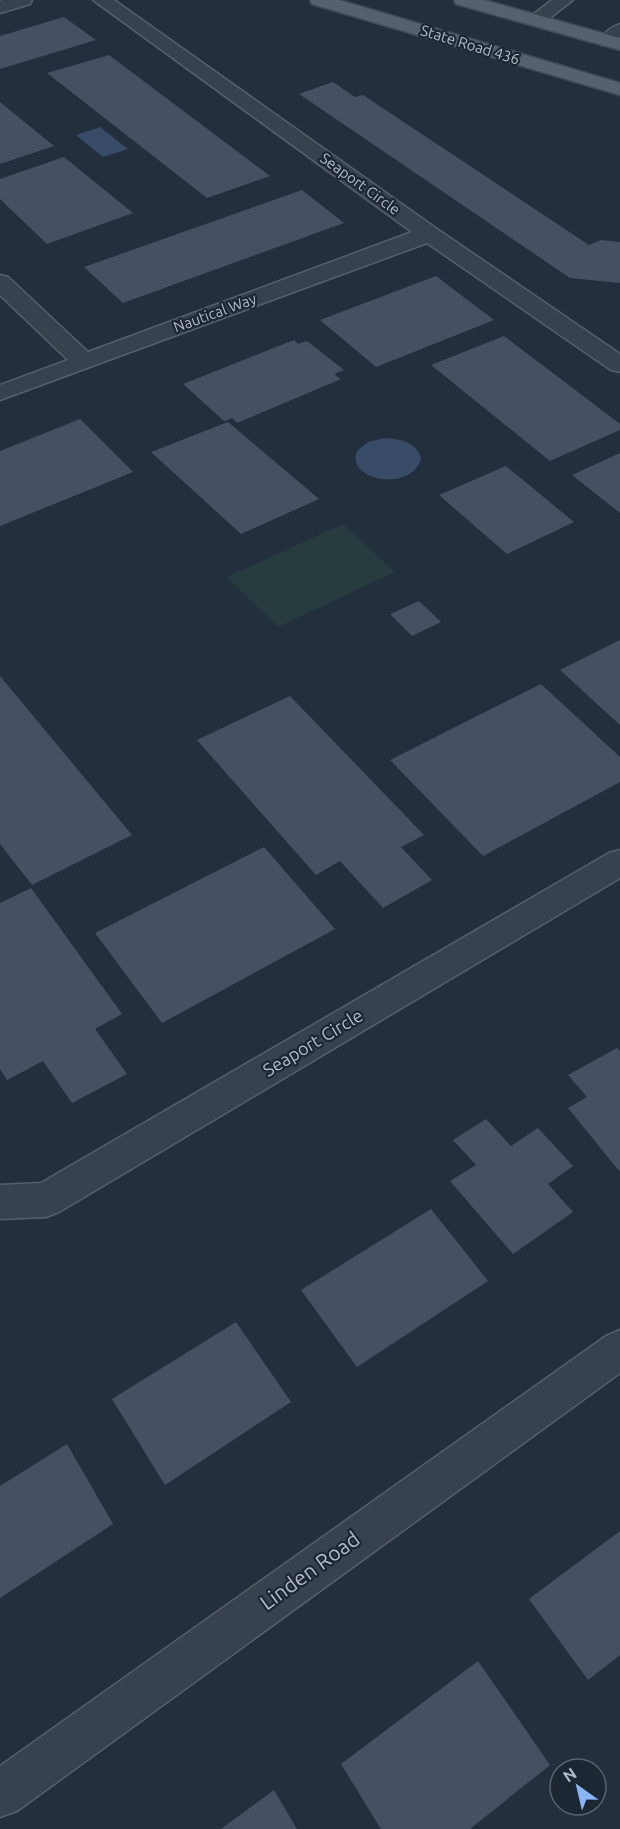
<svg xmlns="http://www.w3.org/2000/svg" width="620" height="1829" viewBox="0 0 620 1829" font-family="Ubuntu,sans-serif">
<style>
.green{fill:#263c3f}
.water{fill:#394c67}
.building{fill:#455162}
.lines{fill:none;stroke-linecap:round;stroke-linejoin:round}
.street-casing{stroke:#565f6c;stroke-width:3}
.primary-casing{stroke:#414a57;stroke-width:3}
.street{fill:#38414e;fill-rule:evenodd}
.primary{fill:#56606e;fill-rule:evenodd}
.labels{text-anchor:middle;stroke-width:4.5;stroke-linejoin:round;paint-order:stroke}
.far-street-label{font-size:15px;fill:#b4bcc9;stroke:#1d2633}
.street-label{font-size:18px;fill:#b4bcc9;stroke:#1d2633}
.near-street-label{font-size:21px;fill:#b4bcc9;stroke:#1d2633}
</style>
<rect width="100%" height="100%" fill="#242f3e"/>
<path class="green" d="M343 524 395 572 278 627 227 577Z"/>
<g class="water">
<path d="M100 127 128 149 103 157 76 135Z"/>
<path d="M385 438C400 439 416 442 421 458 414 492 345 482 357 451L368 442Z"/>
</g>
<g class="building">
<path d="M64 17 96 40 0 69V36Z"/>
<path d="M109 55 270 176 207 198 47 73Z"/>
<path d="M333 82 355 97 363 95 589 245 601 240 620 242V283L570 278 299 94Z"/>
<path d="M0 102 54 146 0 164Z"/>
<path d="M64 157 133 213 47 244 0 199V179Z"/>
<path d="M302 190 344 223 123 303 84 267Z"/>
<path d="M436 276 494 320 376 367 320 320Z"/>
<path d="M504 336 620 424V430L550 461 431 365Z"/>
<path d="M294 340 298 344 307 341 344 370 334 374 341 379 237 423 232 418 224 421 183 384Z"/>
<path d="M80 419 133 472 0 526V451Z"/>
<path d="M228 422 319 499 241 534 151 452Z"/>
<path d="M620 453V513L572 475Z"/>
<path d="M506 466 574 522 507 554 439 495Z"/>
<path d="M419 601 441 622 412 636 390 614Z"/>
<path d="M620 640V725L560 670Z"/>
<path d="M0 676 132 835 32 885 0 844Z"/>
<path d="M541 684 620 757V782L483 856 390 760Z"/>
<path d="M290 696 424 835 401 847 432 880 383 908 340 861 316 875 197 740Z"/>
<path d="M264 847 335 929 162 1023 95 933Z"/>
<path d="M31 888 122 1014 95 1029 127 1074 72 1103 43 1061 7 1080 0 1069V903Z"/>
<path d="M617 1048 620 1051V1172L568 1108 587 1097 568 1075Z"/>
<path d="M486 1119 511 1146 538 1128 573 1166 548 1184 573 1212 513 1254 450 1181 476 1165 453 1140Z"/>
<path d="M431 1209 488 1281 357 1367 301 1290Z"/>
<path d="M236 1322 291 1402 165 1485 112 1399Z"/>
<path d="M67 1444 113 1524 0 1598V1486Z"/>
<path d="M620 1531V1655L588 1680 529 1599Z"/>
<path d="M478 1661 550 1765 470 1829H381L341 1764Z"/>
<path d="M274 1790 297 1829H221Z"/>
</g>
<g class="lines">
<defs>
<g id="street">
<path d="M3 0H32L30 4 0 13V1Z"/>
<path d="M93 0H114L437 229 620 354V372L611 370 427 243 0 400V385L68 360 0 295V275L8 277 88 352 412 232Z"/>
<path d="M552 0H573L542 24H528L526 20Z"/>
<path d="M620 24V40L615 45H601L598 41C604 33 611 27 620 24Z"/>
<path d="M620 850V878L59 1212 46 1217 0 1219V1185L41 1183 609 853Z"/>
<path d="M620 1330V1373L17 1811 0 1817V1766L606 1336Z"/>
</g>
<g id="primary">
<path d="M310 0H339L620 83V95L312 4Z"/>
<path d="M454 0H484L620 38V50L456 4Z"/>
</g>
</defs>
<use href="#street" class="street-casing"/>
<use href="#primary" class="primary-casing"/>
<use href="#street" class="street"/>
<use href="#primary" class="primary"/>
</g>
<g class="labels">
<g class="far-street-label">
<text transform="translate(470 45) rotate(17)" y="5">State Road 436</text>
<text transform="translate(360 184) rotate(36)" y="5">Seaport Circle</text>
<text transform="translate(215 313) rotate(-20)" y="5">Nautical Way</text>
</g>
<g class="street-label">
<text transform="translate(313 1043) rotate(-31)" y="6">Seaport Circle</text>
</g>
<g class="near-street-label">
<text transform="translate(310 1571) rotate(-36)" y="7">Linden Road</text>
</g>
</g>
<g transform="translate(578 1787) rotate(326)"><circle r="28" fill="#1d2633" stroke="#59626f" stroke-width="1.5"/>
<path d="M0-4.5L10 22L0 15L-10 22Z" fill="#8ab4f8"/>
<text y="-9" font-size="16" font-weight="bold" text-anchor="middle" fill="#b4bcc9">N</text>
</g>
</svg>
